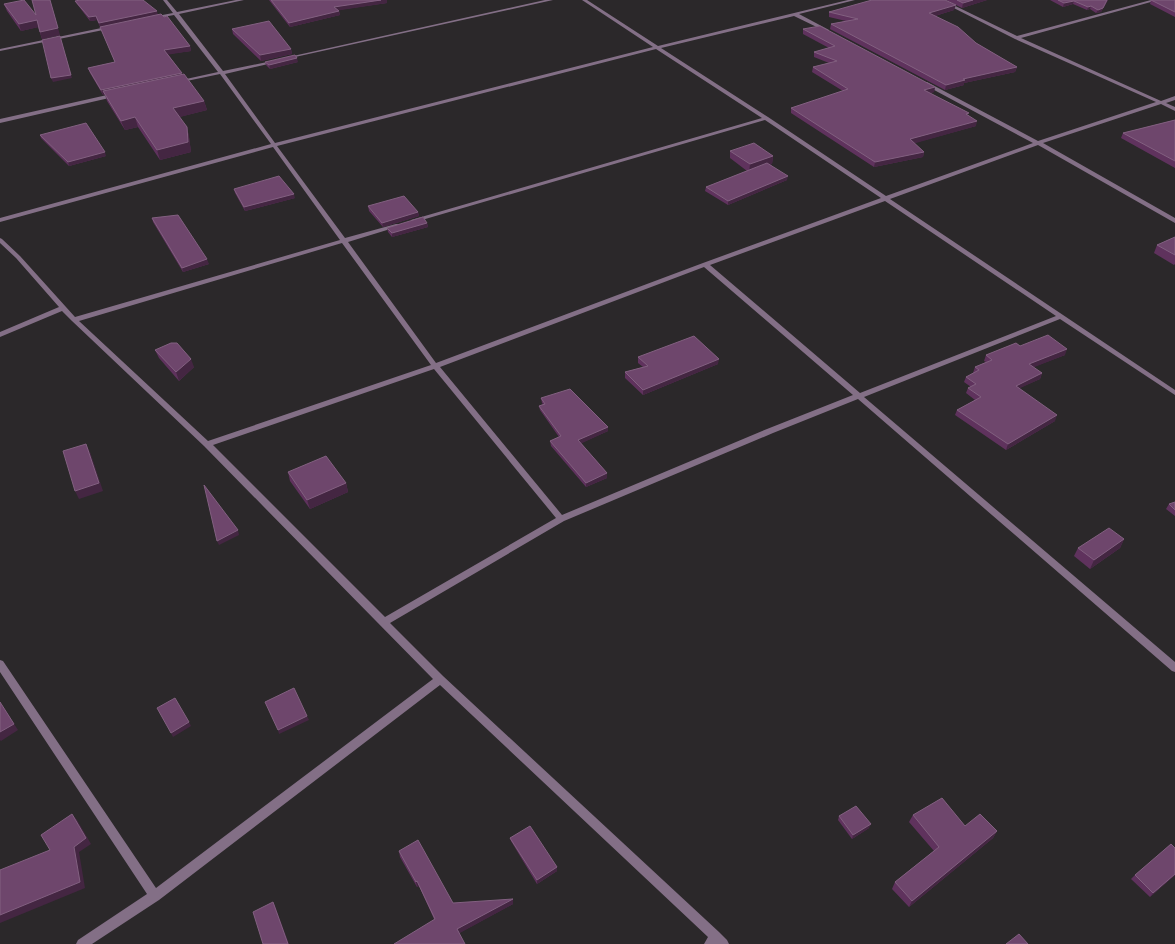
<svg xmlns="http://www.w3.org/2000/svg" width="1175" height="944" viewBox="0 0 1175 944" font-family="Arial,sans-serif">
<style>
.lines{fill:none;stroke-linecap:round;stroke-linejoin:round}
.minor{fill:#836f86;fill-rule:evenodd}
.wall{fill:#5f325d}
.shaded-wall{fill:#442642}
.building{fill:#6e466c;stroke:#826080}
</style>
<rect width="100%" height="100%" fill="#2b282a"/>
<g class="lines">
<g class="minor">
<path d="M163 0H167L177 12 236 0H244L179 14 223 71 277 60V62L225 74 275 143 653 47 582 0H587L658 46 848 0H855L799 14 829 30V31L827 32 794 16 661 48 768 117 886 196 1033 143 923 84V82H927L1038 141 1156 102 1015 39 938 0H943L1017 36 1151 0H1158L1021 38 1161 101 1175 96V100L1166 103 1175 107V111L1161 104 1043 143 1175 218V223L1038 145 890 199 1175 390V395L1060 319 864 397 1175 662V672L1172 671 858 399 773 433 564 521 390 623 443 676 719 932 727 940 729 944H704L708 937 440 685 159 900 92 944H76L78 940 147 894 0 672V660L3 661 156 888 433 679 204 446 72 321 62 311 0 337V332L59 307 16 258 0 243V238L2 239 20 256 75 317 340 240 273 147 0 222V218L271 144 220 74 177 83V81L218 72 174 15 152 19V17L173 13ZM656 49 762 118 411 220V222H415L765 120 881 198 703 263 436 363 348 242 400 226V224H396L345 238 277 146ZM885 201 1056 316 860 393 710 265ZM342 243 431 365 208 441 79 321ZM704 267 853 395 767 429 562 515 440 367ZM434 369 556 518 385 617 213 445Z"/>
<path d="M545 0H553L286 59 284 58Z"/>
<path d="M111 26 113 27V28L0 51V49Z"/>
<path d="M116 93 118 94V96L0 123V119Z"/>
</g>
</g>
<g class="wall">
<path d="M269 0H387V3L338 10 339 11 340 15 290 27Z"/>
<path d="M946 0H987L962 8Z"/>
<path d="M1050 0H1108L1101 12 1096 13 1090 9 1087 10 1073 4 1063 7Z"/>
<path d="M1151 0H1175V17L1150 4Z"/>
<path d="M75 1 157 11 100 27 97 20 90 21 77 4Z"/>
<path d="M4 4 36 15 60 35 42 39 38 27 21 31 7 11Z"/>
<path d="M954 10 935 16 976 43 1017 67 1015 72 964 83V85L945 90 830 29 831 24 846 21 829 17V12Z"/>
<path d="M100 27 190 46 191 51 168 54 182 74 204 101 207 110 179 117 187 127 189 137 191 152 160 160 138 127 125 130 107 101 105 95H103L90 73 88 68 115 62Z"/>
<path d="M232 29 291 49 292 54 261 61 233 34Z"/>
<path d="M803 29 935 87 934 92 930 93 968 115 976 126 914 143 924 152 923 157 874 167 791 113V108L843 91 812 72 813 67 829 63 814 57V52L829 48 803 34Z"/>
<path d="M265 62H298L270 69 266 65Z"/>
<path d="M1175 120V168L1121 138 1123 133Z"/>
<path d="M40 135 106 156 69 166 41 138Z"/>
<path d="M730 151 773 156 772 164H770L787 180 728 205 705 191 706 187 747 171 730 158Z"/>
<path d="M234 189 295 198 245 211 235 193Z"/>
<path d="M368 206 418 212 419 216 383 227 369 211Z"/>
<path d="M152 218 209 264 183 272 153 222Z"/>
<path d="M427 223 428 227 392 237 388 232 387 228Z"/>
<path d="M1175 237V264L1174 265 1154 253 1157 245Z"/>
<path d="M1020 346 1065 355 1033 367 1042 373 1040 379 1019 388 1055 421 1006 450 955 415 957 410 975 400 966 393 968 388 971 387 964 382 966 377 973 373 975 367 986 362 984 361 986 355Z"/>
<path d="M155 350 194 367 179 381 159 358Z"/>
<path d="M638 357 718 364 643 395 625 378V372L643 367 638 363Z"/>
<path d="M541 398 608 427V431L581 443 607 473V478L586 487 551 446 550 441 559 437 540 410 539 406 543 404 542 403Z"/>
<path d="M288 472 346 483 348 492 310 509 290 481Z"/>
<path d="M1175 502V516L1166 509 1169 504Z"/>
<path d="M1124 539 1120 548 1090 569 1074 556 1078 548Z"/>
<path d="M913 815 965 826 997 831 993 838 909 907 892 889 895 882 934 851 909 822Z"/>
<path d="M839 816 869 828 852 839 838 820Z"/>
<path d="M510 838 557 867V871L537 884 511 841Z"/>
<path d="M399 851 453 903 513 904 459 933 434 919 419 886 417 887 400 857Z"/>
<path d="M1135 875H1175L1150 897 1131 879Z"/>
</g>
<g class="shaded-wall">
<path d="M50 0 60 35 42 39 40 32Z"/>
<path d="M381 0H387V3L335 11 334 7Z"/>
<path d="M973 0H987L962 8 963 3Z"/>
<path d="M1107 0H1108L1101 12 1096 13 1098 10Z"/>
<path d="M1074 1 1073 4 1063 7 1064 3Z"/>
<path d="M956 5 954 10 928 18 929 13Z"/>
<path d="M1091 6 1090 9 1087 10 1088 7Z"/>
<path d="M157 11 158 15 100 27 99 23Z"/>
<path d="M339 11 340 15 290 27 289 23Z"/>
<path d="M96 16 97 20 90 21 89 17Z"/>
<path d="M37 20 39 27 21 31 19 24Z"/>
<path d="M61 40 72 78 53 82 51 78Z"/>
<path d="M190 46 191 51 166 55 164 50Z"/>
<path d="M291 49 292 54 261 61 260 55Z"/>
<path d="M297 58 298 62 270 69 269 65Z"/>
<path d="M1017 67 1015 72 964 83V85L945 90 946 85 963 79Z"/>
<path d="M182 73 183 78 103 91 105 95H103L101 90Z"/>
<path d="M935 87 934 92 923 95 924 90Z"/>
<path d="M204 101 207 110 176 118 173 108Z"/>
<path d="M135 117 138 127 125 130 121 121Z"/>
<path d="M977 121 976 126 909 145 910 139Z"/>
<path d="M187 127 189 137 191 152 160 160 157 150Z"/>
<path d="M105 152 106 156 69 166 68 162Z"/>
<path d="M924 152 923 157 874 167 875 162Z"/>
<path d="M773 156 772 164 749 172 750 164Z"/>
<path d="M788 176 787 180 728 205V201Z"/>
<path d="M294 194 295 198 245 211 244 207Z"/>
<path d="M418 212 419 216 383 227 382 223Z"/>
<path d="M427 223 428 227 392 237V233Z"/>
<path d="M207 259 209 264 183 272 182 268Z"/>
<path d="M1067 349 1065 355 1027 370 1029 364Z"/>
<path d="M191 359 194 367 179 381 176 372Z"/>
<path d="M719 359 718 364 643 395V390Z"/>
<path d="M1042 373 1040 379 1014 391 1016 386Z"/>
<path d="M1057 415 1055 421 1006 450 1008 444Z"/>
<path d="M608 427V431L578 445V440Z"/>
<path d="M86 444 90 452 103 491 79 499 75 491Z"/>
<path d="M607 473V478L586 487V483Z"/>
<path d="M346 483 348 492 310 509 307 500Z"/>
<path d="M238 530 239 535 219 545 217 541Z"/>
<path d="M1124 539 1120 548 1090 569 1094 560Z"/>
<path d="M0 702 18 730 1 741 0 740Z"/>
<path d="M307 716 309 720 279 734 278 730Z"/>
<path d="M189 722 191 726 173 737 171 733Z"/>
<path d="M72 814 77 820 91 844 79 852 85 888 0 923V915L74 847Z"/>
<path d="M871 824 869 828 852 839 853 835Z"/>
<path d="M997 831 993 838 909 907 912 901Z"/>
<path d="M557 867V871L537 884V880Z"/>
<path d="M1175 874V875L1150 897 1153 893Z"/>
<path d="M417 881 419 886 417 887 416 882Z"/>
<path d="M513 899V904L458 934 457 929Z"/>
<path d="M273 902 275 906 289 944H288Z"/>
</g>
<g class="building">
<path d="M24 0 36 15 32 0H50L58 28 40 32 37 20 19 24 4 4Z"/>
<path d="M80 0H143L157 11 99 23 96 16 89 17 75 1Z"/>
<path d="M271 0H381L334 7 339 11 289 23Z"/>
<path d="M872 0H945L956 5 929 13 958 27 976 43 1017 67 963 79 965 80 946 85 831 24 858 19 829 12Z"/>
<path d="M957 0H973L963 3Z"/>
<path d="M1058 0H1107L1103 8 1098 10 1091 6 1088 7 1074 1 1064 3Z"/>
<path d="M1151 0H1175V12Z"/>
<path d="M161 14 164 17 167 16 190 46 164 50 182 73 101 90 88 68 115 62 100 27Z"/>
<path d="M269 21 291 49 260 55 232 29Z"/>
<path d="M820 26 935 87 924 90 969 113 966 114 977 121 910 139 924 152 875 162 791 108 848 89 813 67 837 61 814 52 835 46 803 29Z"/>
<path d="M60 36 71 75 51 78 42 40Z"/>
<path d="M295 55 297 58 269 65 265 62Z"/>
<path d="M184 74 204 101 173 108 187 127 188 142 157 150 135 117 121 121 103 91Z"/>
<path d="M1175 120V161L1123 133Z"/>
<path d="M86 123 105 152 68 162 40 135Z"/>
<path d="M754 143 773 156 750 164 730 151Z"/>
<path d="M767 163 788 176 728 201 706 187Z"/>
<path d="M279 176 294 194 244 207 234 189Z"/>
<path d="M404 196 418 212 382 223 368 206Z"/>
<path d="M178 215 207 259 182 268 152 218Z"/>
<path d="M423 217 427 223 392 233 387 228Z"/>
<path d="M1175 237V255L1157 245Z"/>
<path d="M1048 335 1067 349 1029 364 1042 373 1016 386 1057 415 1008 444 957 410 981 397 968 388 976 384 966 377 979 370 975 367 992 360 986 355 1016 343 1020 346Z"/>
<path d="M694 336 719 359 643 390 625 372 648 366 638 357Z"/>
<path d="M171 343H177L191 359 176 372 155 350Z"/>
<path d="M570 389 608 427 578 440 607 473 586 483 550 441 561 436 539 406 545 404 541 398Z"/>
<path d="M86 444 99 483 75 491 63 451Z"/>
<path d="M326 456 346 483 307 500 288 472Z"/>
<path d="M204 485 238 530 217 541Z"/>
<path d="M1175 502V510L1169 504Z"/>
<path d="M1109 528 1124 539 1094 560 1078 548Z"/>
<path d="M294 688 307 716 278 730 265 702Z"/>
<path d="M175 698 189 722 171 733 157 708Z"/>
<path d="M0 702 14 724 0 732Z"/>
<path d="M942 798 965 826 980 814 997 831 912 901 895 882 939 847 913 815Z"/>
<path d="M856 806 871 824 853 835 839 816Z"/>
<path d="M72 814 86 838 74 847 80 882 0 915V870L50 850 41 835Z"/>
<path d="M530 826 557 867 537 880 510 838Z"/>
<path d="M418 840 453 903 513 899 457 929 465 944H394L435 919 417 881 416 882 399 851Z"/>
<path d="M1171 844 1175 848V874L1153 893 1135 875Z"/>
<path d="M273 902 288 944H263L253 912Z"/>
<path d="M1019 934 1028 944H1006Z"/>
</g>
</svg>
